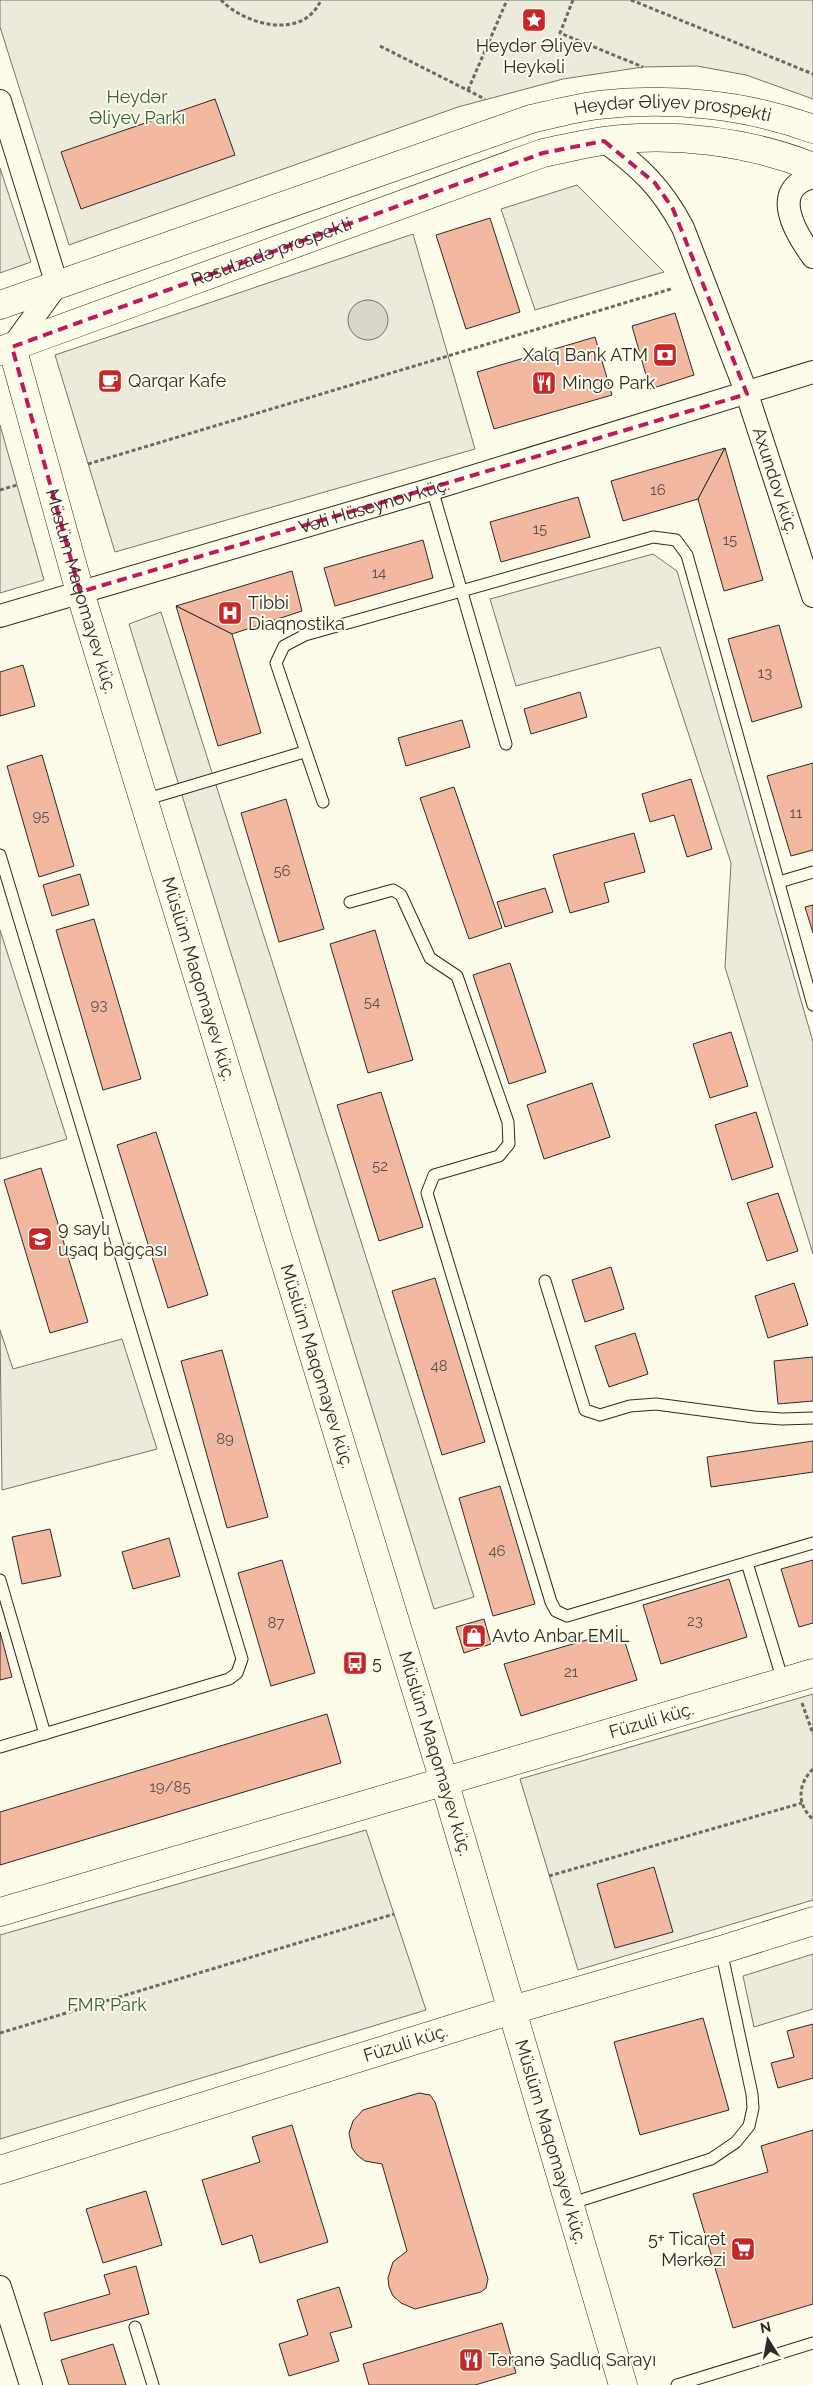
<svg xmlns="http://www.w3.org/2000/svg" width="813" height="2385" viewBox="0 0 813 2385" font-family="Raleway,sans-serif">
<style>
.green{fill:#ecebdb;stroke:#74746e}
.water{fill:#d8d7c9;stroke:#74746e}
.building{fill:#f2b8a0;stroke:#2b2b2b}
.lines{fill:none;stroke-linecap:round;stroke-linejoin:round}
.lane-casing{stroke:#2b2b2b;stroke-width:13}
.street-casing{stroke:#2b2b2b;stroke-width:24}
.secondary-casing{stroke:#2b2b2b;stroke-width:29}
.primary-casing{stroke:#2b2b2b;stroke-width:29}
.path{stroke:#6a6964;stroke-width:3;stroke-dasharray:4 2.5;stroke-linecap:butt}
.lane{stroke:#fdfbea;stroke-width:11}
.street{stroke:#fdfbea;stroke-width:22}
.secondary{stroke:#fdfbea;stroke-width:28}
.primary{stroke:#fdfbea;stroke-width:28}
.marked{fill:none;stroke:#c2185b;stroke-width:4;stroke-dasharray:10 6;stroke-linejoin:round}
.labels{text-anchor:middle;stroke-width:4;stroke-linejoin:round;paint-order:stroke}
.number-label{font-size:15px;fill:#5d4e48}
.poi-label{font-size:18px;fill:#2b2b2b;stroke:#fdfbea;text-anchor:start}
.park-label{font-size:18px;fill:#34623c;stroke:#fdfbea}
.street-label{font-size:18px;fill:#2b2b2b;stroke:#fdfbea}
</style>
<rect width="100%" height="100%" fill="#fdfbea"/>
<g class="green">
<path d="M0 0H813V99L746 75 697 66 643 67 563 79 458 107 69 245 0 27Z"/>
<path d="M0 168 31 262 0 273Z"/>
<path d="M577 185 664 272 535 310 501 209Z"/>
<path d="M413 234 475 449 115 552 55 355Z"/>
<path d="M0 425 44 580 0 593Z"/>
<path d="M653 554 677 571 813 1042V1254L725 967 731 863 660 647 516 686 490 599Z"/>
<path d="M161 612 474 1597 434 1609 129 624Z"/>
<path d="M0 930 67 1139 0 1159Z"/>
<path d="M0 1330 13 1369 122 1339 157 1449 2 1490Z"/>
<path d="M813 1694V1900L578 1970 520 1779Z"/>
<path d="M366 1830 426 2010 0 2139V1935Z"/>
<path d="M813 1954V2009L754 2027 743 1976Z"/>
</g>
<circle class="water" cx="368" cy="320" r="20"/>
<g class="building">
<path d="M215 99 235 155 81 209 61 152Z"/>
<path d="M490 218 520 312 466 329 436 235Z"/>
<path d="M675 313 694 375 650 389 632 326Z"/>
<path d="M595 337 612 395 494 429 477 372Z"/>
<path d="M725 448 698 499 623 521 611 481Z"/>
<path d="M725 448 763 580 724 591 698 499Z"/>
<path d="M578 497 590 537 501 562 490 522Z"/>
<path d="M423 540 433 578 335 606 324 568Z"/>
<path d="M292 571 302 611 232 634 176 606Z"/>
<path d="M176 606 232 634 261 733 218 746Z"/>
<path d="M779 625 802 707 752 722 728 639Z"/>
<path d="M23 665 35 706 0 716V672Z"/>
<path d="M580 692 587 717 531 734 524 709Z"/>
<path d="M462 720 470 747 406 766 398 738Z"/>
<path d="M42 755 74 866 39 877 7 766Z"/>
<path d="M813 763V850L791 856 767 776Z"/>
<path d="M691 779 712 849 687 857 674 815 650 822 642 794Z"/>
<path d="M454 787 502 928 469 939 420 798Z"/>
<path d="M286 799 324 929 279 942 241 813Z"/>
<path d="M634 833 645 872 604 883 609 902 570 913 553 855Z"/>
<path d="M80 874 89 905 52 916 43 885Z"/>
<path d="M545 888 553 912 505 927 497 902Z"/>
<path d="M813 905V933L805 907Z"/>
<path d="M94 919 141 1079 103 1090 56 930Z"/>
<path d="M375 930 413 1060 368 1073 330 944Z"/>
<path d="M510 963 546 1072 509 1084 473 975Z"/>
<path d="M731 1032 748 1086 710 1098 693 1044Z"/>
<path d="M592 1083 610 1137 544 1159 527 1105Z"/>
<path d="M381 1092 423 1227 379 1241 337 1105Z"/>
<path d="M756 1112 773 1167 732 1180 715 1125Z"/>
<path d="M156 1132 208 1295 168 1308 117 1145Z"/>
<path d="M41 1168 88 1322 50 1333 4 1180Z"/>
<path d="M778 1193 798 1251 767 1261 747 1203Z"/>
<path d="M611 1267 624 1309 585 1322 572 1280Z"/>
<path d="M435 1278 485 1442 442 1455 392 1291Z"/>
<path d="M794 1283 808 1325 768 1338 755 1296Z"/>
<path d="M635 1333 648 1374 609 1387 595 1346Z"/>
<path d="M222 1350 268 1517 227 1528 181 1361Z"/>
<path d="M813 1357V1401L778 1404 774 1361Z"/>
<path d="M813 1441V1472L711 1487 707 1457Z"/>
<path d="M500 1486 535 1604 493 1616 459 1498Z"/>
<path d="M50 1529 61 1576 22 1584 12 1537Z"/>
<path d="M169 1538 180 1576 133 1589 122 1552Z"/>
<path d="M282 1560 315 1673 271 1686 238 1573Z"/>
<path d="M813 1560V1623L799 1627 781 1569Z"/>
<path d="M729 1579 747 1637 661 1664 643 1605Z"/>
<path d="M484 1619 491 1644 464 1653 456 1627Z"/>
<path d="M621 1630 637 1680 521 1716 504 1664Z"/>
<path d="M0 1632 12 1677 0 1680Z"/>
<path d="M327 1714 341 1763 0 1865V1812Z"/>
<path d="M654 1867 673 1932 615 1948 597 1884Z"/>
<path d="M703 2018 729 2110 640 2135 614 2042Z"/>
<path d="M813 2024V2078L778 2088 771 2063 794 2057 787 2031Z"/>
<path d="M419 2093 430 2095 435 2102 488 2279 486 2288 481 2292 415 2309 401 2303 393 2296 389 2287 388 2278 393 2262 407 2251 382 2164 365 2161 357 2155 352 2148 349 2133 353 2121 363 2110Z"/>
<path d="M292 2125 328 2242 260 2263 252 2235 222 2245 202 2180 260 2162 252 2137Z"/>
<path d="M813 2130V2304L733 2328 693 2194 768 2172 761 2146Z"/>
<path d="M146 2191 162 2245 103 2263 86 2209Z"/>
<path d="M136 2266 149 2314 51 2341 44 2313 110 2294 104 2275Z"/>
<path d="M339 2287 352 2327 330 2333 339 2361 289 2376 279 2344 308 2335 297 2300Z"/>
<path d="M502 2323 516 2373 475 2385H369L363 2364Z"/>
<path d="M113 2344 126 2385H69L61 2360Z"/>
</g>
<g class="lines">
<defs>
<g id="lane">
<path d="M432 489 506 744"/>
<path d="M144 800 304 752"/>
<path d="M323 802 276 663 284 646 305 635 653 537 676 540 687 555 813 1005"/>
<path d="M0 855 242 1659 237 1673 229 1679 0 1747"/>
<path d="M779 882 813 872"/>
<path d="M350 902 393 890 401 895 430 958 457 976 508 1122 509 1144 499 1156 434 1175 427 1193 551 1602 556 1611 567 1616 813 1543"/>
<path d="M545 1281 585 1410 600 1415 630 1406 656 1404 754 1417 782 1419 813 1418"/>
<path d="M747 1563 783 1681"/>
<path d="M0 1580 45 1734"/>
<path d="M569 2204 711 2159 736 2142 749 2126 753 2108 752 2094 721 1950"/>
<path d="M135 2327 153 2385"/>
<path d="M677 2385 813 2343"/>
</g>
<g id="street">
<path d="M0 101 57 285 12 347 8 346"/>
<path id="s1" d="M604 141C640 167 662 188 683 228L747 394 813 596"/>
<path d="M813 177C768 189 796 234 813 257"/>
<path id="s2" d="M0 616 432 489 813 372"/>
<path d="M0 2287 31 2385"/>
</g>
<g id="secondary">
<path id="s3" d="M12 347 80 592 444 1781 623 2385"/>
<path id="s4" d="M0 1912 813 1673"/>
<path id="s5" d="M0 2170 512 2010 721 1950 813 1921"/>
</g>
<g id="primary">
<path id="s6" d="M0 305 531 119C553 114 576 108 598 105 670 97 745 104 813 129"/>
<path id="s7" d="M0 351 543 153C563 149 583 144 603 141 672 132 748 141 813 167"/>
</g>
</defs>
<use href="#lane" class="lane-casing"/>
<use href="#street" class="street-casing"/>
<use href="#secondary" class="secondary-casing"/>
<use href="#primary" class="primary-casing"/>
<g class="path">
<path d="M221 0C245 25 303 41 321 0"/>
<path d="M573 0 560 33 643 67"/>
<path d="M631 0 813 74"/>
<path d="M380 46 485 99"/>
<path d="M468 90 507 0"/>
<path d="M88 464 671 289"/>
<path d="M0 490 17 485"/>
<path d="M802 1703 813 1734"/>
<path d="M813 1769C798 1783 796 1805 813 1819"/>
<path d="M549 1876 802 1803"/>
<path d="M0 2033 394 1914"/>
</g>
<use href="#lane" class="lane"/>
<use href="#street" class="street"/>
<use href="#secondary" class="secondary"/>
<use href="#primary" class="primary"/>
</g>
<path class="marked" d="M604 141 655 183 673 209 747 394 80 592 12 347 543 153Z"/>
<defs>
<symbol id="sight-square" viewBox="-11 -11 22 22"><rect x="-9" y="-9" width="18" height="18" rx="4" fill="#c62828" stroke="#fdfbea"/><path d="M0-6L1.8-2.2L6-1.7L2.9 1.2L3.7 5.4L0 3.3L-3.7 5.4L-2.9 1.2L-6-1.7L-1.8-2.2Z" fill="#fff"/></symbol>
<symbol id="bank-square" viewBox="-11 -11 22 22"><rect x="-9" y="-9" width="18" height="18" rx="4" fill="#c62828" stroke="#fdfbea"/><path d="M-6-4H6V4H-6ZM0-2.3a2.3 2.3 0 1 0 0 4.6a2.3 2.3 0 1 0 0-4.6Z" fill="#fff"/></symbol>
<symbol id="cafe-square" viewBox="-11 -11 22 22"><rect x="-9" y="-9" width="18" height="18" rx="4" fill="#c62828" stroke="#fdfbea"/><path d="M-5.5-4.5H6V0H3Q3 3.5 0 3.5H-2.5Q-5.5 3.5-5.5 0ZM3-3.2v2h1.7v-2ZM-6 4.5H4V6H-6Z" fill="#fff"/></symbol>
<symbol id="restaurant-square" viewBox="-11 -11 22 22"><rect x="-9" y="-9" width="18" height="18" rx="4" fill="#c62828" stroke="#fdfbea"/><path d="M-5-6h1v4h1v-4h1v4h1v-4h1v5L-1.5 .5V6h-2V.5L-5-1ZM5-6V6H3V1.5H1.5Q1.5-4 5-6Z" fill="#fff"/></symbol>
<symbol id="hospital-square" viewBox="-11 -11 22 22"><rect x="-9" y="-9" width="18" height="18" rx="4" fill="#c62828" stroke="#fdfbea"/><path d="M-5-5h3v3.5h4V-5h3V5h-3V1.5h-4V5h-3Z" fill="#fff"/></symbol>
<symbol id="school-square" viewBox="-11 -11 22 22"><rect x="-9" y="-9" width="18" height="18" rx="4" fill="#c62828" stroke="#fdfbea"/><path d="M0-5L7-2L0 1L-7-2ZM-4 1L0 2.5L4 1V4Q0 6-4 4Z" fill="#fff"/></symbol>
<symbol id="shop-square" viewBox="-11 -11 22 22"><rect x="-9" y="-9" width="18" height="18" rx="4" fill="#c62828" stroke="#fdfbea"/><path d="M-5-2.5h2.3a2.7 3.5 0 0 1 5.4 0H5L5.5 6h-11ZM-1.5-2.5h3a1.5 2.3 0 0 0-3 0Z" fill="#fff"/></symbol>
<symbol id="bus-square" viewBox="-11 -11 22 22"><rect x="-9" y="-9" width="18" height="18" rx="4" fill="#c62828" stroke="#fdfbea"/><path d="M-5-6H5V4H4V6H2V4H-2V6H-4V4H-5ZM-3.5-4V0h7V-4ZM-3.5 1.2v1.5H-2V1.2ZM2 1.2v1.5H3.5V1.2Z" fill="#fff"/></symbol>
<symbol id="supermarket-square" viewBox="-11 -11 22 22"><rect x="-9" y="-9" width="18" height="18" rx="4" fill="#c62828" stroke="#fdfbea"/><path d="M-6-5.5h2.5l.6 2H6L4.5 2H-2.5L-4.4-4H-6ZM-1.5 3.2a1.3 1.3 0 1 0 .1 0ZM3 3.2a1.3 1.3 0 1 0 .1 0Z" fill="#fff"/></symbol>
</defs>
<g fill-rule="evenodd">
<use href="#sight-square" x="520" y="6" width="28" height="28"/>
<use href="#bank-square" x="651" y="341" width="28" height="28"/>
<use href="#cafe-square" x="96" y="367" width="28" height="28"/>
<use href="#restaurant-square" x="530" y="369" width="28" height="28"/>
<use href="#hospital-square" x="216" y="599" width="28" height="28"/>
<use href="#school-square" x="26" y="1225" width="28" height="28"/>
<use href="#shop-square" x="460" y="1622" width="28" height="28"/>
<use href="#bus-square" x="341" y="1649" width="28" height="28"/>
<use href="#supermarket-square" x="729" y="2235" width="28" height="28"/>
<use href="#restaurant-square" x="457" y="2346" width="28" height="28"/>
</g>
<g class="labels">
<g class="number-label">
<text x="658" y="495">16</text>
<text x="540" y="534">15</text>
<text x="730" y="545">15</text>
<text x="379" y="578">14</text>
<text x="765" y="678">13</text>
<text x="796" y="818">11</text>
<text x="41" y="821">95</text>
<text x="282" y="876">56</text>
<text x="372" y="1007">54</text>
<text x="99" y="1010">93</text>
<text x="380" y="1171">52</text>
<text x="439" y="1371">48</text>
<text x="225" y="1444">89</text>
<text x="497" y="1556">46</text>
<text x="695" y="1626">23</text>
<text x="276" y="1628">87</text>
<text x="571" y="1677">21</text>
<text x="170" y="1792">19/85</text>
</g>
<g class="poi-label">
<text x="534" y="52" text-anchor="middle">Heydər Əliyev<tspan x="534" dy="21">Heykəli</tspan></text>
<text x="648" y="361" text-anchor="end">Xalq Bank ATM</text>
<text x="128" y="387">Qarqar Kafe</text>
<text x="562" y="389">Mingo Park</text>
<text x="248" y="609">Tibbi<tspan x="248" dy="21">Diaqnostika</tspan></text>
<text x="58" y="1235">9 saylı<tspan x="58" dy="21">uşaq bağçası</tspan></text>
<text x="492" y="1642">Avto Anbar EMİL</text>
<text x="372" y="1669">5</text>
<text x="726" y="2245" text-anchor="end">5+ Ticarət<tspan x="726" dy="21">Mərkəzi</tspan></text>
<text x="488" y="2366">Təranə Şadlıq Sarayı</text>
</g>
<g class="park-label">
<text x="137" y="103">Heydər<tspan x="137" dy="21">Əliyev Parkı</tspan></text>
<text x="107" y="2011">FMR Park</text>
</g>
<g class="street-label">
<text dy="6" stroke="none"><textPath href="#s6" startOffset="706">Heydər Əliyev prospekti</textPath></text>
<text dy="6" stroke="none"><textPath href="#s7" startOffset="289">Rəsulzadə prospekti</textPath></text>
<text dy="6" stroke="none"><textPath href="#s1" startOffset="388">Axundov küç.</textPath></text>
<text dy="6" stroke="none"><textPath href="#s2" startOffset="390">Vəli Hüseynov küç.</textPath></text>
<text dy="6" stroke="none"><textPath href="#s3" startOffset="254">Müslüm Maqomayev küç.</textPath></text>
<text dy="6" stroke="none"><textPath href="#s3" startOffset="659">Müslüm Maqomayev küç.</textPath></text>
<text dy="6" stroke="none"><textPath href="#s3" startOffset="1064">Müslüm Maqomayev küç.</textPath></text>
<text dy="6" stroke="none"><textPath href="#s4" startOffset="679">Füzuli küç.</textPath></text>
<text dy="6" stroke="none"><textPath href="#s3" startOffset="1469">Müslüm Maqomayev küç.</textPath></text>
<text dy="6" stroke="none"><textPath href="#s5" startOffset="425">Füzuli küç.</textPath></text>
<text dy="6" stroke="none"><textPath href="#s3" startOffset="1874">Müslüm Maqomayev küç.</textPath></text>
</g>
</g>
<g transform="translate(768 2340) rotate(349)" stroke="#fdfbea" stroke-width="4" paint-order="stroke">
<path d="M0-4L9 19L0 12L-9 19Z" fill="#2b2b2b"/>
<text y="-8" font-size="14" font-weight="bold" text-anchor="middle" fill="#2b2b2b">N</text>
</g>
</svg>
